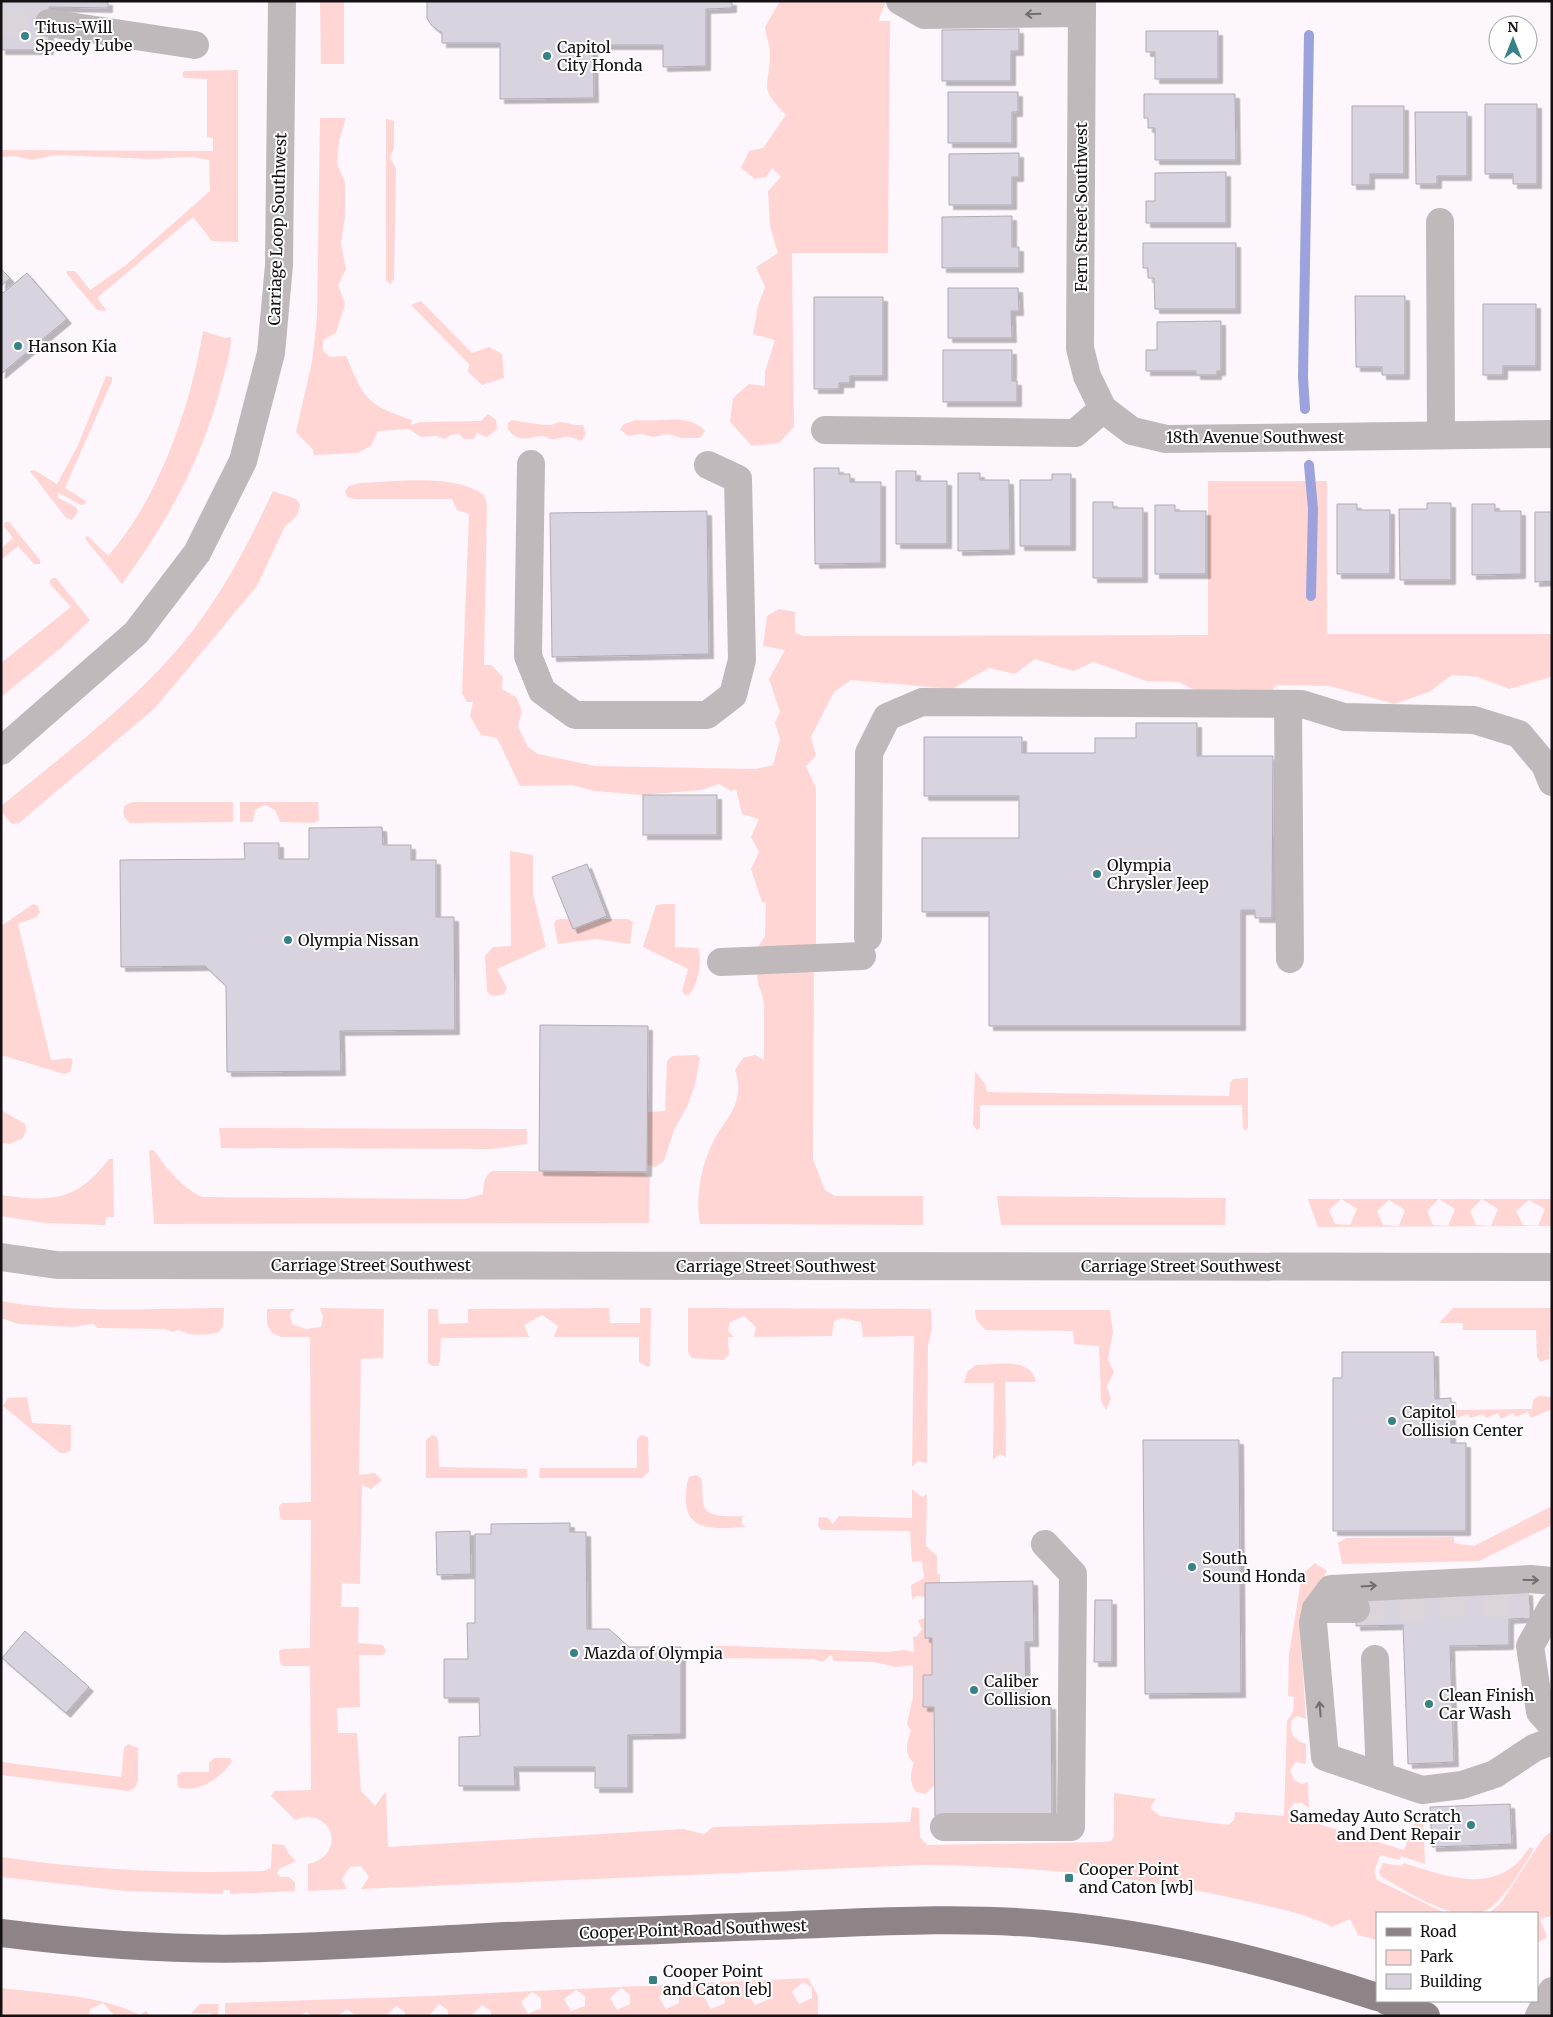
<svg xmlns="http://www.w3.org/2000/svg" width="1553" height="2017" viewBox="0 0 1553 2017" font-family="Merriweather,serif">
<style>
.green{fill:#ffd6d4;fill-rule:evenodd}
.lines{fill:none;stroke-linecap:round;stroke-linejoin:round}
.stream{stroke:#9ca2dc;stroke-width:10}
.building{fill:#d8d3de;stroke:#afabb5;filter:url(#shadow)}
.minor-tunnel{stroke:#dbd4da;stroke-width:28;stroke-dasharray:28 14;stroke-linecap:butt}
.minor{stroke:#bfb9bb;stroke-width:28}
.major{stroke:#8e8487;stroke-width:28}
.oneway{stroke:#726d6f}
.poi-dot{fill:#388186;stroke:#fff;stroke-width:2}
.labels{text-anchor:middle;stroke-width:4;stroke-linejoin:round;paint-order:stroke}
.poi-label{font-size:16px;fill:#141013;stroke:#fff;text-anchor:start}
.street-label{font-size:16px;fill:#141013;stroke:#fff}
</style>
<defs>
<filter id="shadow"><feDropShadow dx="4.5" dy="4.5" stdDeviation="0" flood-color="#0004"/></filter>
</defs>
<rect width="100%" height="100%" fill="#fef6fd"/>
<g class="green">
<path d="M320 1H344V64H321Z"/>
<path d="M780 1H886L878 21H890L888 253H792L794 427 779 443 752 446 730 422 733 398 749 384 765 386V371L775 340 753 334 758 306 765 287 756 267 778 253 770 226 768 191 781 177 772 168 766 177 755 179 741 168 749 151 763 148 786 115C758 86 769 90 770 55 770 46 766 36 765 27Z"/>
<path d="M238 70V242L212 241 193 217 97 298 107 311 97 310 67 274V271H75L90 290 126 265 210 191 209 160 192 157 151 159 56 155 32 160 14 156 1 157V150L213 151V138L207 137V79L184 78 182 74 184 71Z"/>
<path d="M320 118H346L339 141 337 164 345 182V218L341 243 346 269 338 285 345 304 336 333 323 340V351L330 357 346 356C365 400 366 404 412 420L411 425 420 422 481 421 488 414 496 420 497 429 487 437 477 433 474 439H464L459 434 451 435 445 439 436 436 421 437 409 429 378 431 371 446 357 453 314 455 313 450 296 432 312 362 317 317Z"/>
<path d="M386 119 394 121V148L390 158 396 168 394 281 392 280 391 285 386 280Z"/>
<path d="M421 301 472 353 489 347 502 354 504 378 482 385 468 372 469 364 411 305Z"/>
<path d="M203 331 225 338 231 337C231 352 226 367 222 382 204 456 167 523 122 584L86 540 85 537 88 536 108 556C159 499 191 405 203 331Z"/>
<path d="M106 376 112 377V381L65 488 86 501 85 504 81 505 59 493 57 497 76 507 78 512 72 520 66 518 30 471 34 470 57 484 78 445Z"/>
<path d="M512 420C525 422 538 425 551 425 554 424 556 423 559 422 567 422 574 426 583 425L586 434 581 441C562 432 565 440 550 439 548 438 546 436 543 436 530 436 519 445 508 429V423Z"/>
<path d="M637 420C659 423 689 412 705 431L700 438H681L668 434 653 437 642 434 628 436 620 429 624 424Z"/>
<path d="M1208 481H1327V634H1552L1551 677 1509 689 1478 677 1452 675 1429 692 1394 704 1330 686 1277 685 1260 702 1238 689 1208 697 1179 682 1146 681 1094 662 1073 671 1035 659 1015 674 989 668 952 689 851 680 834 692 811 737 816 756 806 766 816 788V952L758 947 765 936 766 903 762 902 751 869 759 852 751 837 759 819 742 814 736 789 731 791 719 784 702 790 643 795 594 791 572 785 520 786 497 738 481 735 470 716 473 702H467L462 693 469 514 457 510 452 499H354L347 497 345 491 349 486 359 483C397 482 453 473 484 495L487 505 484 665H491L503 677 502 689 516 697 522 711 518 726 528 747 538 754 595 766 756 769 773 765 780 739 775 723 780 712 769 679 785 650 763 646 767 616 779 609 795 612V633L804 636 1208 635Z"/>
<path d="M273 491 296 499 300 504C299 515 294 520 285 526L257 586 155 708 19 823 12 824 1 811V806C63 755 130 706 182 644 220 598 248 545 273 491Z"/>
<path d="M5 522H9L40 560V564H34L18 546 1 560V549L13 538 4 526Z"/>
<path d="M53 578H56L90 620 62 647 1 697V663L71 607 50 584V580Z"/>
<path d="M133 802H233V822L130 823C123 817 122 813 125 805Z"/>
<path d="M240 802H318L319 820 314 823 280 822 275 810 265 805 255 810 253 822H240Z"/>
<path d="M510 851 533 855V894L546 947 497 969 507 988 504 994 496 996 490 995 487 991 485 956 493 947 511 946Z"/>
<path d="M33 904 38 906 40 912 37 917 18 924 51 1060 71 1058 73 1062 70 1072 64 1074 1 1055V926Z"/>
<path d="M663 904H675V947L698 948C703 962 698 984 689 995H685L682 991 688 969 643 947 656 905Z"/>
<path d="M560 919H628L633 922 630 944 595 939 558 944 554 924 556 920Z"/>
<path d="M814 967 813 1159 825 1190 835 1196H923V1225L700 1224C695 1199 701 1167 712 1144 726 1116 746 1105 735 1070L743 1058 755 1055 764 1060V1004C763 993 755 982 758 972Z"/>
<path d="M696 1055 700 1058 695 1085 687 1107 674 1130 664 1161 655 1167 647 1165 648 1112 665 1111 667 1061 672 1056Z"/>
<path d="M975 1071 985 1084 987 1092 1229 1096 1230 1083 1233 1079 1248 1078V1128L1246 1130 1243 1129 1242 1105H980V1128L977 1130 973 1125Z"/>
<path d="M1 1110 25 1124 26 1130 23 1138 10 1144 1 1143Z"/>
<path d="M219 1128 527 1129V1144L493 1149 221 1148Z"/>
<path d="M149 1150H153C159 1155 162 1163 168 1169 177 1180 189 1191 202 1197L465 1199 483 1194C484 1184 483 1177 492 1171L643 1172 650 1178 649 1223 154 1224Z"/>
<path d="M109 1159H113L114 1217H106L105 1225 44 1223 1 1216V1195C51 1202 76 1202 109 1159Z"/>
<path d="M997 1196 1226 1198 1225 1225H1001Z"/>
<path d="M1308 1199H1552V1226L1318 1227ZM1341 1199 1357 1209 1350 1225 1335 1224 1329 1210ZM1439 1199 1455 1209 1448 1226 1433 1225 1427 1211ZM1482 1199 1498 1209 1491 1226 1476 1225 1470 1211ZM1389 1200 1405 1210 1399 1226 1383 1225 1377 1211ZM1529 1200 1545 1209 1538 1226 1523 1225 1516 1211Z"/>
<path d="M1 1301C71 1314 152 1308 224 1308L223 1326 219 1332C207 1335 191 1337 179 1330L172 1332 165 1329 98 1328 93 1324 72 1327 18 1324 1 1318Z"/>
<path d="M320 1308 384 1309 383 1358 361 1359 359 1475 375 1473 382 1480 371 1489 362 1485 360 1584 342 1583 341 1607H359L358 1643 383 1645 386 1651 383 1655H359L360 1707 337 1708 338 1733H357L361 1791 375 1806 386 1791 388 1847 683 1829 704 1834 713 1827 910 1822 912 1807 919 1808 920 1837 927 1845 1102 1842 1111 1841 1114 1836V1793L1156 1799 1150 1808 1160 1816 1228 1825 1234 1820 1235 1812 1284 1816 1287 1721 1293 1712 1294 1697 1288 1696 1289 1655 1302 1574 1315 1563 1327 1571 1300 1630 1306 1719 1297 1716 1291 1721C1290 1734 1293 1739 1306 1744V1764L1296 1762 1290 1770 1294 1780 1302 1784 1308 1782 1309 1808 1302 1803H1294L1288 1812 1292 1821 1302 1825 1309 1821 1404 1850 1418 1815H1423L1425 1864 1401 1856 1399 1860 1380 1855 1374 1872 1377 1880 1445 1913H1377V1940L1358 1935 1350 1919 1332 1927C1303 1912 1269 1907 1237 1899 1132 1875 1028 1866 921 1865L361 1889 369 1877 361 1866 350 1867 342 1879 347 1889 308 1891V1864C349 1855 331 1804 295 1820L271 1796 275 1791 311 1790 310 1666H283L280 1663 279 1651 283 1649 310 1648 311 1520H283L280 1518 279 1506 282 1503 311 1502 310 1337H281L272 1333 267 1324V1309H295L290 1314 292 1324 306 1329 321 1327 323 1317Z"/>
<path d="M609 1308 610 1323H640V1308H651L650 1365 648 1367 639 1362V1337H554L558 1326 542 1315 524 1325 529 1337 441 1338 440 1361 438 1366H433L428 1363V1309H438L439 1324 468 1323V1309Z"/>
<path d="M688 1308 931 1309 932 1328 928 1346 927 1463 918 1461 912 1467 914 1336 863 1337 861 1322 842 1318 834 1321 832 1336 754 1337 756 1327 744 1316 730 1322 728 1331 734 1337H728L729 1355 723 1360 692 1358 688 1352Z"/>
<path d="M1453 1308H1552L1549 1359 1540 1362 1537 1357 1536 1330H1463V1323H1439Z"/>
<path d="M975 1310H1110L1113 1332 1108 1360 1114 1372 1107 1386 1111 1399 1106 1410 1101 1401 1099 1346 1074 1344 1073 1331 985 1330 976 1319Z"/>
<path d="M976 1365C995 1365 1031 1356 1036 1382H1005L1006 1457 1000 1454 993 1460 994 1383H964L967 1372Z"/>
<path d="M1538 1396 1552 1397V1409L1531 1418 1528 1412 1515 1417 1513 1413 1501 1419 1498 1413 1486 1418 1483 1414 1470 1418 1468 1414 1457 1418 1454 1410 1532 1409 1533 1400Z"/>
<path d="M27 1397 32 1423 71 1425V1450L66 1453H60L3 1406 8 1398Z"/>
<path d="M432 1435 436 1436 438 1440 439 1467 527 1469V1478H426V1440Z"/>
<path d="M641 1435 648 1437 649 1472 642 1478H539L540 1468H637V1439Z"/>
<path d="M696 1475 701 1478C703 1486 702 1494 703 1502 704 1520 733 1516 746 1516L742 1517V1524L746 1527C722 1528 686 1534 686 1501 686 1492 686 1485 689 1477Z"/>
<path d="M912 1489 922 1497 927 1494 926 1546 937 1556V1574H940V1583H925V1597L917 1596 912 1599 911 1585 924 1578 922 1561 912 1562 910 1531 821 1530 818 1526 819 1517 828 1518 833 1524 839 1516 912 1518Z"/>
<path d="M1552 1506V1525L1479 1561 1342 1564 1338 1543 1346 1538 1454 1537V1543L1474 1546Z"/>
<path d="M925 1618 932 1638V1675L923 1676V1707H934L935 1785 925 1794 916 1792C909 1782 910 1774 914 1763 903 1754 907 1742 911 1731L907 1724 913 1697V1665L896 1667 874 1662 834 1661 831 1655 823 1662 813 1659 714 1658 716 1646H733L887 1652 904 1650 914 1652 913 1637 917 1636 922 1629 918 1620Z"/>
<path d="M128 1744 138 1748V1781L135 1788 128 1791 1 1775V1762L121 1777 124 1748Z"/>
<path d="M214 1758H230L232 1761C221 1778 199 1794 178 1787L177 1775 182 1772H209V1763Z"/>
<path d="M1552 1831V1916L1540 1919 1547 1937 1537 1943V1913H1489L1500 1904 1544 1837Z"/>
<path d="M272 1844 284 1845 289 1854 296 1861 279 1869 277 1874 281 1877H289L295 1882V1891L230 1894V1890H223V1894L126 1891 1 1877V1857C89 1870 175 1874 264 1871L271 1868Z"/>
<path d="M1530 1847 1534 1849C1523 1866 1507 1896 1490 1908 1459 1929 1409 1891 1381 1877L1379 1872 1383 1863 1401 1866 1404 1863C1438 1874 1483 1892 1515 1865 1521 1860 1525 1853 1530 1847Z"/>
<path d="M808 1978 818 1996V2016H491V2011L482 2005 471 2016H448V2010L439 2004 429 2016H405V2012L396 2006 386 2016H356L347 2009 338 2016H312L306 2012 301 2016H225V2003L430 1996ZM803 1982 812 1988V1998L799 2004 792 1992ZM759 1983 768 1989 769 1999 755 2005 748 1993ZM670 1987 679 1994V2003L666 2009 659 1997ZM715 1987 725 1993V2003L711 2009 704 1997ZM621 1988 630 1995V2004L617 2010 610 1998ZM576 1990 585 1996V2006L571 2011 564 1999ZM532 1992 541 1998V2008L528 2014 521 2002Z"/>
<path d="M1 1988C47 1994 98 1994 140 2015L146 2011 150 2016H115L103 2003 90 2009 89 2016H1Z"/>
<path d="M200 2004H219L218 2016H211V2013H191Z"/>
</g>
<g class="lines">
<g class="stream">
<path d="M1305 409 1303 377 1309 35"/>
<path d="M1309 465 1313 509 1311 596"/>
</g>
</g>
<g class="building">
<path d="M1 1H108V8L49 7V50H1Z"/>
<path d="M427 1H732V8L706 9V66L663 67V45H593L594 98 500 99V43H442V33L431 25 427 18Z"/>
<path d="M1019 29V51H1011V81H942V30Z"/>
<path d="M1146 31H1218V79H1155V52H1146Z"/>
<path d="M948 92H1018V112H1012V143H948Z"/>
<path d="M1144 94H1235L1236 160H1155V128H1148V118H1144Z"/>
<path d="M1485 104H1537V184H1513V174H1485Z"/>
<path d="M1352 106H1404V174H1370V185H1352Z"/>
<path d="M1415 112H1467V176H1437V184H1416Z"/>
<path d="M1019 153V177H1012V205H949V154Z"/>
<path d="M1226 172V223H1146V201H1155V173Z"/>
<path d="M1012 216V247H1019V268H942V217Z"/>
<path d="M1143 243H1236V309H1155L1154 278H1148V268H1143Z"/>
<path d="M1 269 10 278 1 286Z"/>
<path d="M27 273 67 319 1 374V290L3 293Z"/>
<path d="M948 288H1018L1019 311H1011L1012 338H948Z"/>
<path d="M1355 296H1405V375H1382V367H1356Z"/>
<path d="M814 297H883V376H850V383H839V389H814Z"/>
<path d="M1483 304H1536V366H1503V375H1483Z"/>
<path d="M1221 321V371H1217V375H1196V371H1146V350H1157V322Z"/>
<path d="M943 350H1012V381H1017V402H943Z"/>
<path d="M814 468H839V474H850V482H881V563L815 564Z"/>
<path d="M896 471H916V481H947V544H896Z"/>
<path d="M958 473H980V480H1009L1010 550 958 551Z"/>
<path d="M1052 474H1071V546H1020V480H1052Z"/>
<path d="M1093 502H1113V508H1143V578H1093Z"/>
<path d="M1427 503H1451V580H1400L1399 509H1427Z"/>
<path d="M1337 504H1357V510H1390V574H1337Z"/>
<path d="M1472 504H1495V511H1521V574L1472 575Z"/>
<path d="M1155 505H1175V511H1206V574H1155Z"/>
<path d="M707 511 709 654 552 657 550 513Z"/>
<path d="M1535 512H1552V581L1535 582Z"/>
<path d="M1136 723H1197V756H1273L1272 918H1255V910H1241V1026H989V912H922V838H1019V796H924V737H1022V753H1095V738H1136Z"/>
<rect x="643" y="795" width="74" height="40"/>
<path d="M382 827 383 845H411V860H436V917H454L455 1030 340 1031 341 1071 227 1072 226 986 205 966 121 967 120 860 245 859 244 843H279V859H309V828Z"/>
<path d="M587 864 607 916 573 929 552 877Z"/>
<path d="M540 1025 648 1026 647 1172 539 1171Z"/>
<path d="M1342 1352H1434L1435 1399 1451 1398V1443H1466V1531H1333V1378H1342Z"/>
<path d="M1143 1440H1239L1241 1693 1145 1694Z"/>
<path d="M570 1523V1532H586L587 1629H609L629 1647H681V1734L628 1735V1788H595V1767H514L515 1786H459V1737L480 1736 479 1698H444V1659H468L467 1623H475V1534H491V1524Z"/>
<path d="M470 1531 471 1574 437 1575 436 1532Z"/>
<path d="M1033 1581 1034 1642H1025L1026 1705H1051L1052 1815 935 1816 934 1707H923V1675H932V1638H925V1583Z"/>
<path d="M1528 1591 1529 1618 1509 1619V1645L1450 1646 1454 1762 1408 1764 1403 1625 1356 1626V1597Z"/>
<path d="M1095 1600H1112V1662H1094Z"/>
<path d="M25 1631 89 1687 66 1713 2 1658Z"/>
<path d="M1510 1804 1512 1844 1432 1847 1430 1807Z"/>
</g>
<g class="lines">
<g class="minor-tunnel">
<path d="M1 23H49"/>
<path d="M1356 1609 1529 1604"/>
</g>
<g class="minor">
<path d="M900 1 924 15 1082 13"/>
<path d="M1082 1 1080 348 1087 376 1103 409"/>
<path d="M49 23 195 45"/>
<path d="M1440 222 1441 435"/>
<path d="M825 430 1075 433 1103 409 1132 431 1166 439 1552 434"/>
<path d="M531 464 528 656 542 691 575 715H707L733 695 742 660 738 479 708 465"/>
<path d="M1288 704 1290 959"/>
<path d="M1 751 136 633 197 553 243 461 271 353 279 265 282 1"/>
<path d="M868 937 869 753 887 717 922 702 1302 704 1344 717 1474 720 1519 734 1545 765 1552 782"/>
<path d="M721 962 862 956"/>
<path d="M1 1257 57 1265 1552 1267"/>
<path d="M1552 1581 1530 1579 1331 1589 1316 1609 1313 1623 1325 1757 1422 1790 1462 1785 1495 1774 1534 1748 1552 1741"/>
<path d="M1552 1607 1530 1646 1540 1712 1552 1725"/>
<path d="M1316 1609H1356"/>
<path d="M1375 1659 1380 1776"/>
<path d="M944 1827H1071L1073 1574 1045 1544"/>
<path d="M1539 2016 1552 1991"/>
</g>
<g class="major">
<path d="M1 1933C88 1944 177 1951 265 1948 339 1946 414 1941 488 1937 580 1932 673 1930 766 1926 859 1923 952 1916 1044 1924 1158 1934 1269 1961 1377 1997"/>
<path d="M1387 2001 1426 2016"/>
</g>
</g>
<defs><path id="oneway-shaft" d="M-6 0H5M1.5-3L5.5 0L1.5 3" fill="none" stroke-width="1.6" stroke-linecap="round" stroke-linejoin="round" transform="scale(1.25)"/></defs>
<g class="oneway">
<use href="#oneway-shaft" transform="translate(1033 14) rotate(178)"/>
<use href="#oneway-shaft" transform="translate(1531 1580) rotate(1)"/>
<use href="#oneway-shaft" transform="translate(1369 1586) rotate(-4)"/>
<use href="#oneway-shaft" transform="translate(1320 1709) rotate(-95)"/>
</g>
<g class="poi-dot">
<circle cx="25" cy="36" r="5"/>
<circle cx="547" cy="56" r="5"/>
<circle cx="18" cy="346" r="5"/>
<circle cx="1097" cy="874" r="5"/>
<circle cx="288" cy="940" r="5"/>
<circle cx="1392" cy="1421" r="5"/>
<circle cx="1192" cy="1567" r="5"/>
<circle cx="574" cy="1653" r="5"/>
<circle cx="974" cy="1690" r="5"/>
<circle cx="1429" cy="1704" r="5"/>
<circle cx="1471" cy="1825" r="5"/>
<rect x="1064" y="1873" width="10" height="10" rx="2.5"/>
<rect x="648" y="1975" width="10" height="10" rx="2.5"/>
</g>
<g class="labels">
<g class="poi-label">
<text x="35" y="33">Titus-Will<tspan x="35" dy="18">Speedy Lube</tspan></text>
<text x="557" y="53">Capitol<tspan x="557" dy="18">City Honda</tspan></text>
<text x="28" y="352">Hanson Kia</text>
<text x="1107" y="871">Olympia<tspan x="1107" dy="18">Chrysler Jeep</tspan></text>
<text x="298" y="946">Olympia Nissan</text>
<text x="1402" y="1418">Capitol<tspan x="1402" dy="18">Collision Center</tspan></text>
<text x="1202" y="1564">South<tspan x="1202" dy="18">Sound Honda</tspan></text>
<text x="584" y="1659">Mazda of Olympia</text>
<text x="984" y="1687">Caliber<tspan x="984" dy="18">Collision</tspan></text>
<text x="1439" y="1701">Clean Finish<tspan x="1439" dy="18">Car Wash</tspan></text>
<text x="1461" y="1822" text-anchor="end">Sameday Auto Scratch<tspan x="1461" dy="18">and Dent Repair</tspan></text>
<text x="1079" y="1875">Cooper Point<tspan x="1079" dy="18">and Caton [wb]</tspan></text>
<text x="663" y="1977">Cooper Point<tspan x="663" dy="18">and Caton [eb]</tspan></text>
</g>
<g class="street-label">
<text transform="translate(1081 207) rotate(-90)" y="6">Fern Street Southwest</text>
<text transform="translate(277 229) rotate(-88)" y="6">Carriage Loop Southwest</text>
<text x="1255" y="443">18th Avenue Southwest</text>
<text x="371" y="1271">Carriage Street Southwest</text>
<text x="776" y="1272">Carriage Street Southwest</text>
<text x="1181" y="1272">Carriage Street Southwest</text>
<text transform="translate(693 1929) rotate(-2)" y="6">Cooper Point Road Southwest</text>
</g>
</g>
<rect width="1553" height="2017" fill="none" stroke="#141013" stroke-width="5"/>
<rect x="1376" y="1912" width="162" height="90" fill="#ffffff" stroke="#a19fa1"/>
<rect x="1386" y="1928" width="25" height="8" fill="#8e8487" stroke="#a19fa1"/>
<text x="1420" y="1937" font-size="15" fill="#141013">Road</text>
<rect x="1386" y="1950" width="25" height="15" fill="#ffd6d4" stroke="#a19fa1"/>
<text x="1420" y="1962" font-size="15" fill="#141013">Park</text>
<rect x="1386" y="1974" width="25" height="15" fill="#d8d3de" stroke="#a19fa1"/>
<text x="1420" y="1987" font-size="15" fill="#141013">Building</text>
<g transform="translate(1513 40)"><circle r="24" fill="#ffffff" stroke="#a19fa1"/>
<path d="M0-4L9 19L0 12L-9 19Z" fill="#388186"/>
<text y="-8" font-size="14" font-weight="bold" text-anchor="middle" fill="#141013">N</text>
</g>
</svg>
